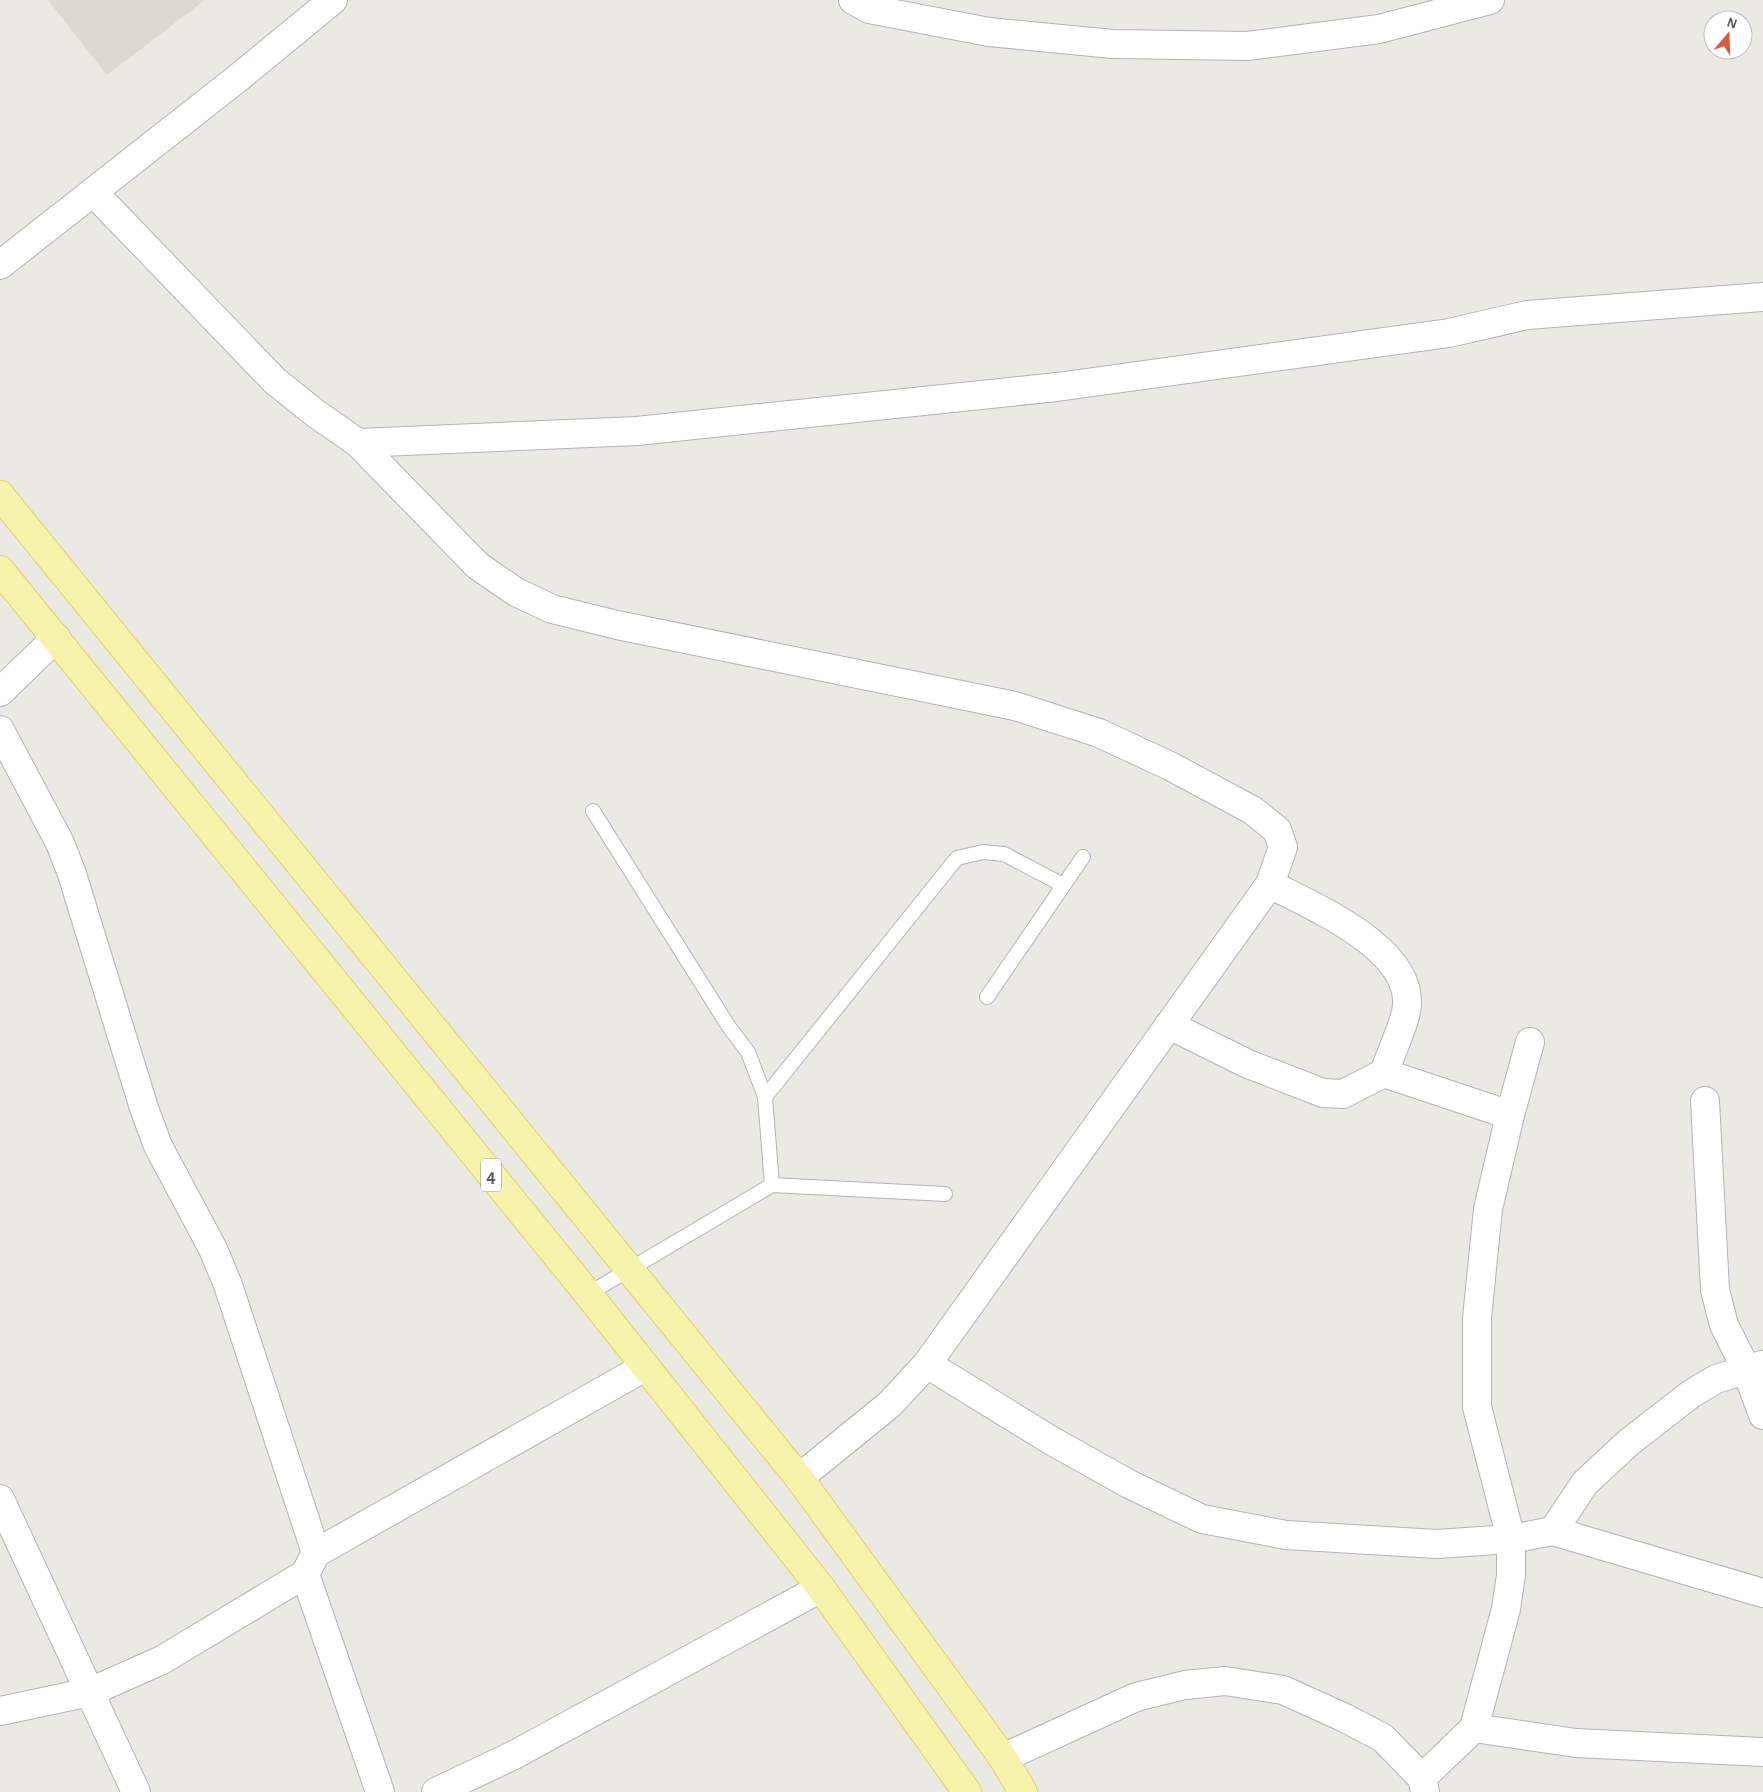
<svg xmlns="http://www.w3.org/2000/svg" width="1763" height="1792" viewBox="0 0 1763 1792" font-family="'Alegreya Sans',sans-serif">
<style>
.education{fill:#dbdad0}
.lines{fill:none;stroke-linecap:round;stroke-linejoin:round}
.service-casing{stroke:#b2b3b8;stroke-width:16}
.minor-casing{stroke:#b2b3b8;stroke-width:30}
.primary-casing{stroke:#e2cf64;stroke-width:30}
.service{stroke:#fff;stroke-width:14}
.minor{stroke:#fff;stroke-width:28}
.primary{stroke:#f6f4ac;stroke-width:28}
.labels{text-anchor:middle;stroke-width:5;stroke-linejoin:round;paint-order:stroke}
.shield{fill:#fff;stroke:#8c8d90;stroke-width:1}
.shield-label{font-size:19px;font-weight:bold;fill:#5a5c61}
</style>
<rect width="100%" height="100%" fill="#ebeae2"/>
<path class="education" d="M48 0H205L107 75Z"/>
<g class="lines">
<defs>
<g id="service">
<path d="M593 811 729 1027 748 1052 765 1097 772 1185"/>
<path d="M987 997 1083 857"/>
<path d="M765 1097 957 858 983 852 1004 854 1063 885"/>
<path d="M588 1294 772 1185 945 1194"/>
</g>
<g id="minor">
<path d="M853 0 869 9 989 32 1113 44 1247 46 1379 29 1490 0"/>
<path d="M93 192 275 381 315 413 358 443 637 431 1057 387 1449 333 1527 315 1763 297"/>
<path d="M0 265 238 78 333 0"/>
<path d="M358 443 478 566 516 592 552 609 617 625 1015 706 1099 733 1170 766 1252 810 1277 830 1283 847 1270 884 927 1364 890 1404 799 1478"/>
<path d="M0 692 56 638"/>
<path d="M0 730 60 843 72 874 144 1108 158 1146 213 1249 228 1285 316 1553"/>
<path d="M1169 1025 1248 1064 1323 1093 1343 1094 1384 1073C1390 1055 1402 1030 1406 1012 1419 950 1313 907 1270 884"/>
<path d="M1384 1073 1510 1115 1488 1209 1477 1318V1407L1511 1539V1575L1506 1609 1474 1728 1422 1778"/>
<path d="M1705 1101 1715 1290 1724 1325 1746 1369 1763 1415"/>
<path d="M1510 1115 1530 1042"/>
<path d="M927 1364 1052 1441 1129 1484 1202 1519 1286 1535 1437 1544 1511 1539 1553 1531 1763 1593"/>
<path d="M0 1499 136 1792"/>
<path d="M1553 1531 1585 1483 1628 1443 1691 1394 1716 1379 1762 1365"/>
<path d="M305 1574 380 1792"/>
<path d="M0 1711 90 1692 162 1660 305 1574 316 1553 645 1367"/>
<path d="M1474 1728 1576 1743 1763 1752"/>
<path d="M1003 1758 1136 1697 1185 1685 1225 1681 1283 1690 1345 1718 1383 1738 1422 1778 1425 1792"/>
<path d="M436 1792 514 1755 821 1588"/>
</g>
<g id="primary">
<path d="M0 495 799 1478 1003 1758 1023 1792"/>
<path d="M0 570 588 1294 821 1588 967 1792"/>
</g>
</defs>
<use href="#service" class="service-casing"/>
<use href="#minor" class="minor-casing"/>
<use href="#primary" class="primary-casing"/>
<use href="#service" class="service"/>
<use href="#minor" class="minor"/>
<use href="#primary" class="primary"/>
</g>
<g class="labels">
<rect class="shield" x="481" y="1158.5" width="20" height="33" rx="4"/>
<g class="shield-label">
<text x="491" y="1182">4</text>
</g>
</g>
<g transform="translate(1728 35) rotate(19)"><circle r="24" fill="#ffffff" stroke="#bdbec0"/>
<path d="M0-4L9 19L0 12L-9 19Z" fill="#d75c3c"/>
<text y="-8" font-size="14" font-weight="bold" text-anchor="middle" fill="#5a5c61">N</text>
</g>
</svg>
